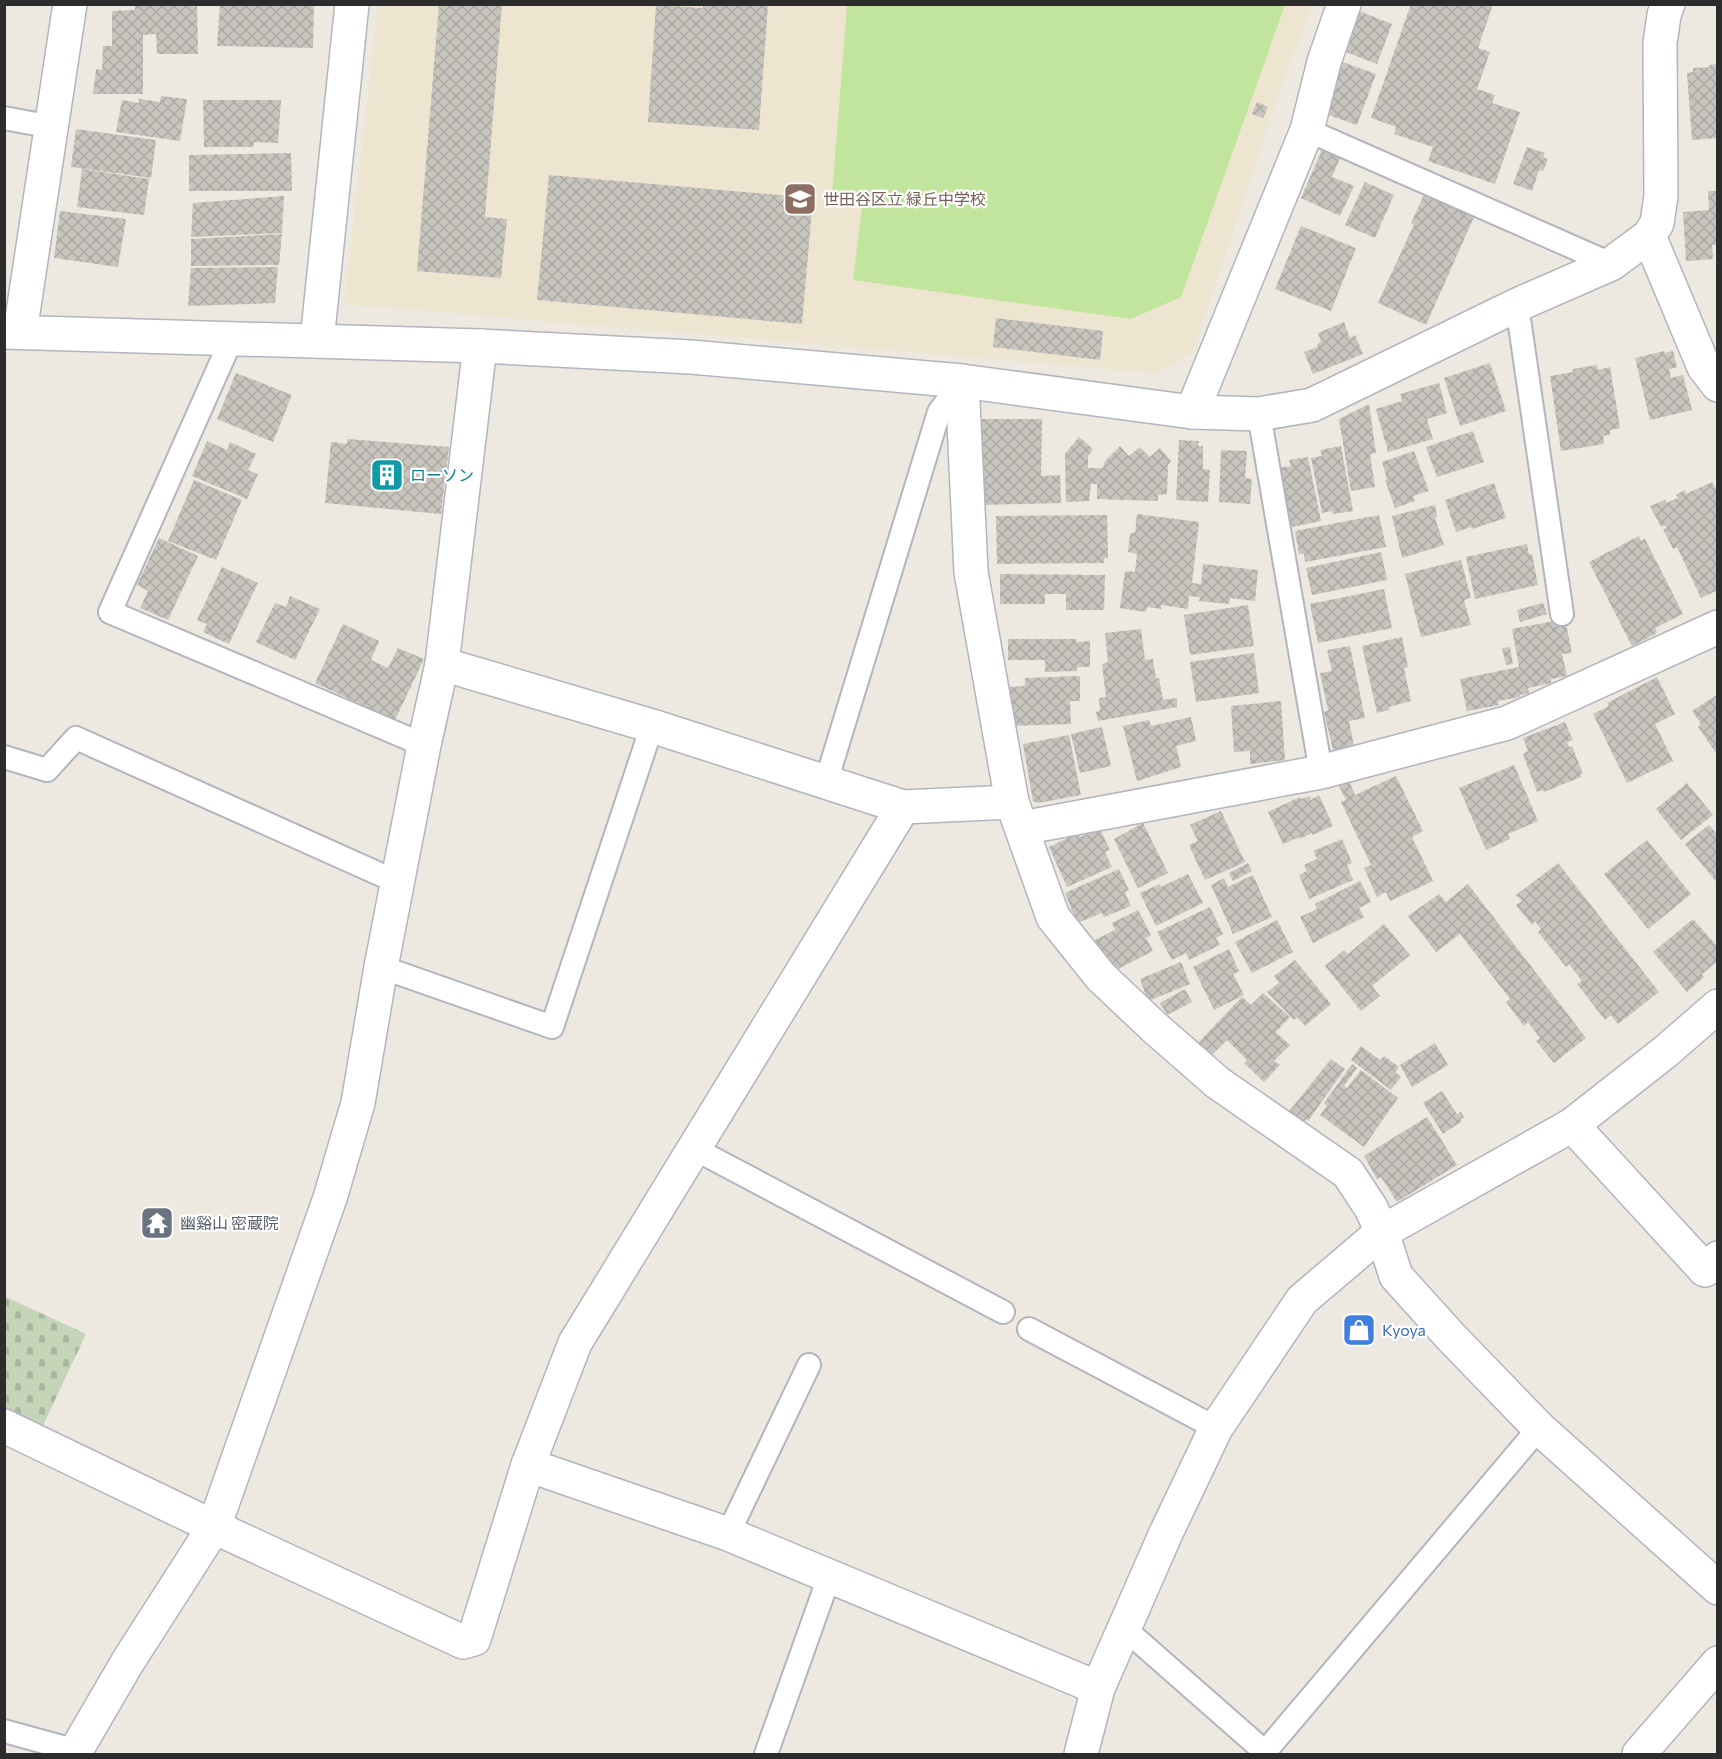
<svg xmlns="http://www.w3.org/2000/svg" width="1722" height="1759" viewBox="0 0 1722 1759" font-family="Commissioner,'Noto Sans JP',sans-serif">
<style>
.education{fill:#ede5d0}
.cemetery{fill:url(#cemetery-stones)}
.pitch{fill:#c2e59d}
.building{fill:url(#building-cross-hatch)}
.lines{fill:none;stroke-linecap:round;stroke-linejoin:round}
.service-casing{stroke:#b3b5be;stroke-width:26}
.minor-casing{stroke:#b3b5be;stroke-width:36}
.tertiary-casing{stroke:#b3b5be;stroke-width:36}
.service{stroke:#fff;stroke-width:22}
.minor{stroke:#fff;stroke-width:33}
.tertiary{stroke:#fff;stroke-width:33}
.labels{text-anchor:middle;stroke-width:4.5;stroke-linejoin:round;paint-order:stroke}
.education-label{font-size:16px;fill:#785e54;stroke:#fff;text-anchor:start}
.culture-label{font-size:16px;fill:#0d838f;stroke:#fff;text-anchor:start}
.worship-label{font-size:16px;fill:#5b616d;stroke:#fff;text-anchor:start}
.shop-label{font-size:16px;fill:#366cbe;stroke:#fff;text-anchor:start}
</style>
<defs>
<pattern id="cemetery-stones" width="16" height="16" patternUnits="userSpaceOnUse" patternTransform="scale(1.5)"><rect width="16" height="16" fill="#c4d5b8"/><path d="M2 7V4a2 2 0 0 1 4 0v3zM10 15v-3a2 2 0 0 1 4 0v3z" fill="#a9b79e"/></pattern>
<pattern id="building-cross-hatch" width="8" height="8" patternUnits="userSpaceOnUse" patternTransform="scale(1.5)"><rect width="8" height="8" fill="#c8c5bf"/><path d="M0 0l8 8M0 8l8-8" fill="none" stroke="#aca9a4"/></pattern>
</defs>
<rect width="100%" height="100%" fill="#ede8e0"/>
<path class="education" d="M378 5H1313L1278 94 1192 353 1157 373 344 304Z"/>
<path class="cemetery" d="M4 1296 86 1334 39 1434 5 1417Z"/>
<path class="pitch" d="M847 5H1285L1181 297 1131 319 853 280 863 199 832 196Z"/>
<g class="building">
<path d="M135 4H197L198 54H157L156 34 143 35V94H93L96 69 102 70 103 46H112V11L135 10Z"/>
<path d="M220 4H314L313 48 217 46Z"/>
<path d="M439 4H502L485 217 507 219 501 278 417 271Z"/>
<path d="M703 4H768L759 130 648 122 656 5 703 8Z"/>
<path d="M1411 4H1493L1478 48 1490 52 1477 89 1495 95 1492 103 1520 112 1495 184 1428 161 1433 147 1394 134 1396 127 1371 118Z"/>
<path d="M1359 11 1392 24 1377 64 1341 50 1353 19 1356 20Z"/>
<path d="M1337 60 1376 74 1357 125 1323 113Z"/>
<path d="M1718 64V138L1692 140 1687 73 1693 72V68L1710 67 1709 65Z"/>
<path d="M161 96 187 99 180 141 116 132 122 100 139 103V99L160 102Z"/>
<path d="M203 100H281L278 143 254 142 253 147H204Z"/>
<path d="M1257 102 1268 107 1263 118 1252 114Z"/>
<path d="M76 129 156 140 151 178 71 167Z"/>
<path d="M1527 147 1545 153 1543 157 1548 159 1543 171 1539 170 1532 191 1513 184Z"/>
<path d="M1322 150 1340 158 1332 177 1354 186 1340 216 1301 198Z"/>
<path d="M291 153 292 191H189V155Z"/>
<path d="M82 169 149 179 144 215 77 207Z"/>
<path d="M549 175 813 198 802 324 537 300Z"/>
<path d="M1365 182 1394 195 1375 238 1345 225Z"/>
<path d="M1708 191H1718V245H1712L1713 259 1686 261 1683 212 1709 210Z"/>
<path d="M1424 195 1474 217 1426 325 1378 303 1414 224 1411 223Z"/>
<path d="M284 196 282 233 191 237 193 203Z"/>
<path d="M60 211 126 219 118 267 54 258Z"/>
<path d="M1301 226 1356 248 1331 311 1275 289Z"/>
<path d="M282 234 279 265 191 266V239Z"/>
<path d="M278 267 275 303 188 306 191 268Z"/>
<path d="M996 318 1103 331 1100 360 993 347Z"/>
<path d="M1344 322 1350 338 1355 335 1363 354 1313 374 1304 352 1318 347 1317 344 1321 342 1318 333Z"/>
<path d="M1664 351 1665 353 1673 351 1677 367 1669 369 1671 378 1683 375 1692 410 1650 420 1635 358Z"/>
<path d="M1490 363 1506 411 1460 426 1444 378Z"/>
<path d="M1597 365 1598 370 1610 367 1620 428 1610 430V435L1603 436 1604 444 1561 451 1550 376 1573 372V369Z"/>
<path d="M236 373 292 395 273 442 217 419Z"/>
<path d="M1439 383 1447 413 1427 419 1433 439 1388 452 1376 409 1402 401 1400 394Z"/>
<path d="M1369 404 1376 453 1370 454 1375 487 1351 491 1339 419Z"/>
<path d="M982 419H1042L1041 476 1060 475 1061 503 984 505V479H982Z"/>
<path d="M1473 431 1484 462 1437 477 1426 447Z"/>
<path d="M1079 437 1093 449 1088 456V468H1103L1105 461 1120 446 1129 456 1140 447 1150 457 1160 448 1171 461 1168 465 1167 494 1158 495V501L1097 499V484H1091L1089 501 1066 502 1065 454Z"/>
<path d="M347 439 449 447 441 514 325 503 331 442 347 444Z"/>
<path d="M1179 440 1199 441 1198 446H1203V469L1210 470 1208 502 1176 500Z"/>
<path d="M207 441 227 450 230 442 256 454 248 470 258 474 247 499 192 476Z"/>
<path d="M1341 446 1353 511 1333 514 1332 511 1322 513 1311 458 1322 456 1320 450Z"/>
<path d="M1221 450 1247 451 1245 478 1252 479 1250 504 1219 502Z"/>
<path d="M1414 451 1429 491 1413 496 1415 501 1395 508 1385 480 1387 479 1382 462Z"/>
<path d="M1308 457 1321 521 1292 527 1279 468 1291 466 1289 460Z"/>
<path d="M194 480 242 500 216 560 168 541Z"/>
<path d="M1712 482 1718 493V590L1701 598 1677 547 1673 549 1663 529 1667 528 1665 525 1661 527 1650 506 1665 500 1666 503 1678 498 1676 495 1685 490 1686 494Z"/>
<path d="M1494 483 1506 518 1472 529 1471 527 1456 532 1445 500Z"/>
<path d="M1435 505 1437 517 1435 518 1444 545 1402 558 1392 516Z"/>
<path d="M1137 514 1199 522 1192 583 1201 584 1203 564 1258 570 1255 601 1230 598 1229 604 1199 601 1200 597 1189 596 1188 609 1161 605V609L1147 607 1146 612 1120 608 1125 571 1135 572 1137 554 1128 552 1130 533H1135Z"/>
<path d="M1107 515 1108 558H1104V563L997 564 996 516Z"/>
<path d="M1379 515 1386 547 1305 562 1304 554H1299L1295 531Z"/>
<path d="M1639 536 1641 541 1645 539 1683 614 1655 628 1657 633 1632 646 1589 562Z"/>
<path d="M159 538 198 556 168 620 140 608 148 591 137 585Z"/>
<path d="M1527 544 1529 554H1532L1538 585 1475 599 1466 557Z"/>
<path d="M1381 552 1387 580 1312 595 1306 568Z"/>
<path d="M1461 560 1471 598 1464 600 1471 625 1421 637 1405 574Z"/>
<path d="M222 567 258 583 229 644 203 632 207 624 197 620Z"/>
<path d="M1000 574 1105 575 1104 610H1066V594H1045V604H1000Z"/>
<path d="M1384 589 1392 628 1318 643 1310 604Z"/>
<path d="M290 596 320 609 295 660 256 642 275 603 286 607Z"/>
<path d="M1543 603 1547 614 1520 622 1517 610Z"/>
<path d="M1248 605 1254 646 1190 655 1184 615Z"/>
<path d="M1565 619 1572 653 1562 654 1567 676 1551 679V683L1528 688 1529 693 1520 695V697L1498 701 1499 705 1467 711 1460 679 1519 667 1512 629Z"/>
<path d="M343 624 379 641 371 660 388 668 398 648 424 659 395 720 315 683Z"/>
<path d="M1141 629 1145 660 1153 659 1156 679 1159 678 1163 700 1177 698V707L1098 721 1096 712 1100 711 1099 698 1106 697 1102 664 1108 662 1105 633Z"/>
<path d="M1402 637 1408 667 1404 668 1411 701 1389 707V710L1377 713 1362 646Z"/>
<path d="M1008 639H1076V642L1090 641V667H1077V671L1045 672V660H1008Z"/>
<path d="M1350 646 1365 718 1349 721 1354 746 1333 750 1324 712 1328 710 1320 673 1332 671 1327 650Z"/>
<path d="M1510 647 1513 664 1506 665 1502 648Z"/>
<path d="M1254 653 1259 693 1196 702 1190 662Z"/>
<path d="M1080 676V701H1070L1071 724 1011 726 1009 687 1025 686V678Z"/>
<path d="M1657 677 1675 714 1655 724 1673 761 1627 783 1593 714 1609 706 1607 703Z"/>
<path d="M1718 694V756L1698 727 1701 724 1692 711Z"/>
<path d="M1281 701 1285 760 1250 764V751L1234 752 1231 706Z"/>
<path d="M1191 717 1196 741 1176 746 1181 767 1137 781 1123 726 1149 720 1151 726Z"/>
<path d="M1565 722 1573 740 1567 742 1569 747 1572 746 1583 774 1580 775 1581 777 1544 792 1543 790 1537 792 1523 754 1528 751 1523 738Z"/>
<path d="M1102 727 1111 766 1080 773 1071 734Z"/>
<path d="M1069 735 1081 795 1038 803 1033 801 1023 744Z"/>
<path d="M1514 765 1538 821 1508 834 1510 839 1486 850 1459 788Z"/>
<path d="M1396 776 1423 831 1412 837 1433 881 1390 901 1386 892 1377 897 1364 868 1371 865 1341 802 1346 800 1338 784 1348 779 1355 795Z"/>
<path d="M1687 783 1713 815 1681 840 1656 809Z"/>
<path d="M1319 795 1333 826 1312 835V833L1300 839V837L1283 844 1268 812 1300 797 1301 799 1310 796 1311 800Z"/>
<path d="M1221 811 1245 862 1205 880 1189 845 1198 841 1190 825Z"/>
<path d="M1143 823 1168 873 1138 888 1114 839Z"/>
<path d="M1709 825 1718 835V884L1685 844Z"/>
<path d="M1100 829 1110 850 1105 852 1112 867 1067 887 1049 847 1078 833 1080 837Z"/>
<path d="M1342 839 1352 863 1347 865 1353 880 1309 899 1299 875 1307 871 1304 865 1317 859 1313 851Z"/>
<path d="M1647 840 1691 894 1648 929 1604 874Z"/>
<path d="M1248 863 1252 871 1233 881 1229 873Z"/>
<path d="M1558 863 1659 992 1618 1024 1611 1015 1605 1020 1577 984 1582 981 1569 964 1566 967 1538 932 1541 929 1535 921 1532 925 1516 905 1522 901 1516 895Z"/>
<path d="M1119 869 1129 890 1125 892 1131 906 1104 917 1102 913 1077 923 1065 893Z"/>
<path d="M1188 874 1203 903 1156 926 1140 893 1160 884 1161 887Z"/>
<path d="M1253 875 1272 917 1233 934 1211 885 1224 878 1228 887Z"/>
<path d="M1360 881 1371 902 1359 908 1364 917 1313 943 1300 917 1317 909 1315 904Z"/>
<path d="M1468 884 1586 1038 1554 1063 1536 1041 1540 1038 1528 1022 1524 1026 1506 1002 1510 999 1460 934 1436 952 1408 916 1439 894 1446 902Z"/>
<path d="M1210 907 1223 934 1216 938 1220 945 1189 960 1186 953 1172 960 1157 932Z"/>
<path d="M1138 910 1151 935 1146 938 1153 951 1116 970 1111 962 1107 963 1095 940 1115 930 1112 923Z"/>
<path d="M1693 919 1718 947V961L1702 974 1704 977 1687 992 1653 952Z"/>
<path d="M1277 920 1293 952 1252 973 1235 942Z"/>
<path d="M1384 924 1410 955 1372 986 1380 996 1361 1011 1325 966 1344 950 1348 954Z"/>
<path d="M1229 949 1239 971 1233 974 1244 995 1214 1010 1193 967Z"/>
<path d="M1295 960 1331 1004 1305 1026 1297 1017 1294 1020 1267 992 1279 983 1274 976Z"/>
<path d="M1181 962 1190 984 1148 1001 1140 979Z"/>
<path d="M1185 989 1192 1002 1167 1015 1160 1003Z"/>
<path d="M1263 993 1290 1017 1276 1032 1290 1045 1274 1061 1280 1065 1264 1082 1244 1063 1247 1060 1227 1040 1209 1058 1196 1045 1242 997 1251 1005Z"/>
<path d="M1435 1043 1448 1065 1412 1087 1400 1065Z"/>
<path d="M1361 1046 1380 1060 1384 1056 1399 1067 1395 1072 1401 1077 1391 1090 1351 1060Z"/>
<path d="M1331 1059 1345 1069 1308 1121 1306 1119 1302 1125 1287 1114Z"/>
<path d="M1352 1064 1357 1068 1344 1086 1347 1088 1361 1070 1398 1098 1364 1147 1320 1115 1327 1106 1324 1103Z"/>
<path d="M1442 1091 1457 1114 1461 1112 1464 1117 1460 1120 1462 1121 1443 1134 1423 1103Z"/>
<path d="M1427 1117 1457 1165 1397 1202 1381 1177 1377 1179 1364 1156Z"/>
</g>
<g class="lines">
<defs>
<g id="service">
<path d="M4 118 52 127"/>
<path d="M1307 130 1611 264"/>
<path d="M1517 305 1562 614"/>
<path d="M232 338 110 612 424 745"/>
<path d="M1259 414 1321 772"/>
<path d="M4 757 47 770 76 738 397 882"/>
<path d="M826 782 939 412 962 381"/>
<path d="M381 967 552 1027 652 726"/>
<path d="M693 1148 1003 1312"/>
<path d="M1029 1329 1216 1428"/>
<path d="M728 1534 809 1365"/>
<path d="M1125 1629 1265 1752 1539 1428"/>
<path d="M4 1731 77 1751"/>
<path d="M766 1754 829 1577"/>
</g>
<g id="minor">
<path d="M1649 236 1704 367 1718 385"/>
<path d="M20 332 70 4"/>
<path d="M962 381 971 572 1012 802 1053 917 1101 977 1154 1027 1218 1083 1348 1173 1371 1208 1382 1232 1396 1276 1451 1337 1539 1428 1718 1588"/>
<path d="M1192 412 1307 130 1324 62 1344 4"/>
<path d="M442 664 652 726 903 807 1012 802"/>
<path d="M1022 828 1321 772 1507 723 1718 627"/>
<path d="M1572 1125 1705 1270 1718 1258"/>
<path d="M4 1426 214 1527 463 1642 474 1639 528 1465 575 1343 903 807"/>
<path d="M528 1465 728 1534 1098 1688"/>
<path d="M74 1754 127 1663 214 1527 330 1198 358 1103 381 967 424 745 442 664 480 346"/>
<path d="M1081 1754 1098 1688 1166 1533 1216 1428 1302 1300 1382 1232 1572 1125 1665 1052 1718 1006"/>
<path d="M1639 1754 1718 1663"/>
</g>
<g id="tertiary">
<path d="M4 332 480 346 691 357 962 381 1192 412 1259 414 1312 405 1517 305 1611 264 1649 236 1657 223 1661 196 1660 43 1664 15 1668 4"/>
<path d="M317 341 352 4"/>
</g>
</defs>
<use href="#service" class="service-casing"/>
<use href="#minor" class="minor-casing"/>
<use href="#tertiary" class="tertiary-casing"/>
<use href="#service" class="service"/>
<use href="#minor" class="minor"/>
<use href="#tertiary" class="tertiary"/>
</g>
<defs>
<symbol id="school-square" viewBox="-11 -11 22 22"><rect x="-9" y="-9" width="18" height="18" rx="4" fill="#8d6e63" stroke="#fff"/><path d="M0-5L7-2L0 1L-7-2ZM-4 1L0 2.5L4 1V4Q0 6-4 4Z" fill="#fff"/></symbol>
<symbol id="building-square" viewBox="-11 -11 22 22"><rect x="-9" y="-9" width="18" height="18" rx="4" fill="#0f9aa8" stroke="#fff"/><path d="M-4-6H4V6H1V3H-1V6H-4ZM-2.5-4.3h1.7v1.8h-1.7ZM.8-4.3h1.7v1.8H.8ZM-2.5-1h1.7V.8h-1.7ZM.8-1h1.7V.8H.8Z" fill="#fff"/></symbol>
<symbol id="temple-square" viewBox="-11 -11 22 22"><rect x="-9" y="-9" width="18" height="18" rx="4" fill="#6b7280" stroke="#fff"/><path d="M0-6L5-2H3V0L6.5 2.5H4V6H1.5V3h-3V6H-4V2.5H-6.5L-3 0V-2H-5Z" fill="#fff"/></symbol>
<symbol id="shop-square" viewBox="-11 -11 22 22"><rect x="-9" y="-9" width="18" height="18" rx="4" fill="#3f7fe0" stroke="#fff"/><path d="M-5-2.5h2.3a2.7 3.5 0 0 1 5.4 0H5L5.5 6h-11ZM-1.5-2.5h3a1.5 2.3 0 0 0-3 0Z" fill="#fff"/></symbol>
</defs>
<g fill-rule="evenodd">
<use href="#school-square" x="781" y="180" width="38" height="38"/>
<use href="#building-square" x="368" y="456" width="38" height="38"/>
<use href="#temple-square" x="138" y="1204" width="38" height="38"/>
<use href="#shop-square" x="1340" y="1311" width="38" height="38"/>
</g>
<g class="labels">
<g class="education-label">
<text x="823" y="205">世田谷区立 緑丘中学校</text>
</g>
<g class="culture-label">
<text x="410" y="481">ローソン</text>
</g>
<g class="worship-label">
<text x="180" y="1229">幽谿山 密蔵院</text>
</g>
<g class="shop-label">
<text x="1382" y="1336">Kyoya</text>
</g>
</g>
<rect width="1722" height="1759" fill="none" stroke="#2c2c2c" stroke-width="12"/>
</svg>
